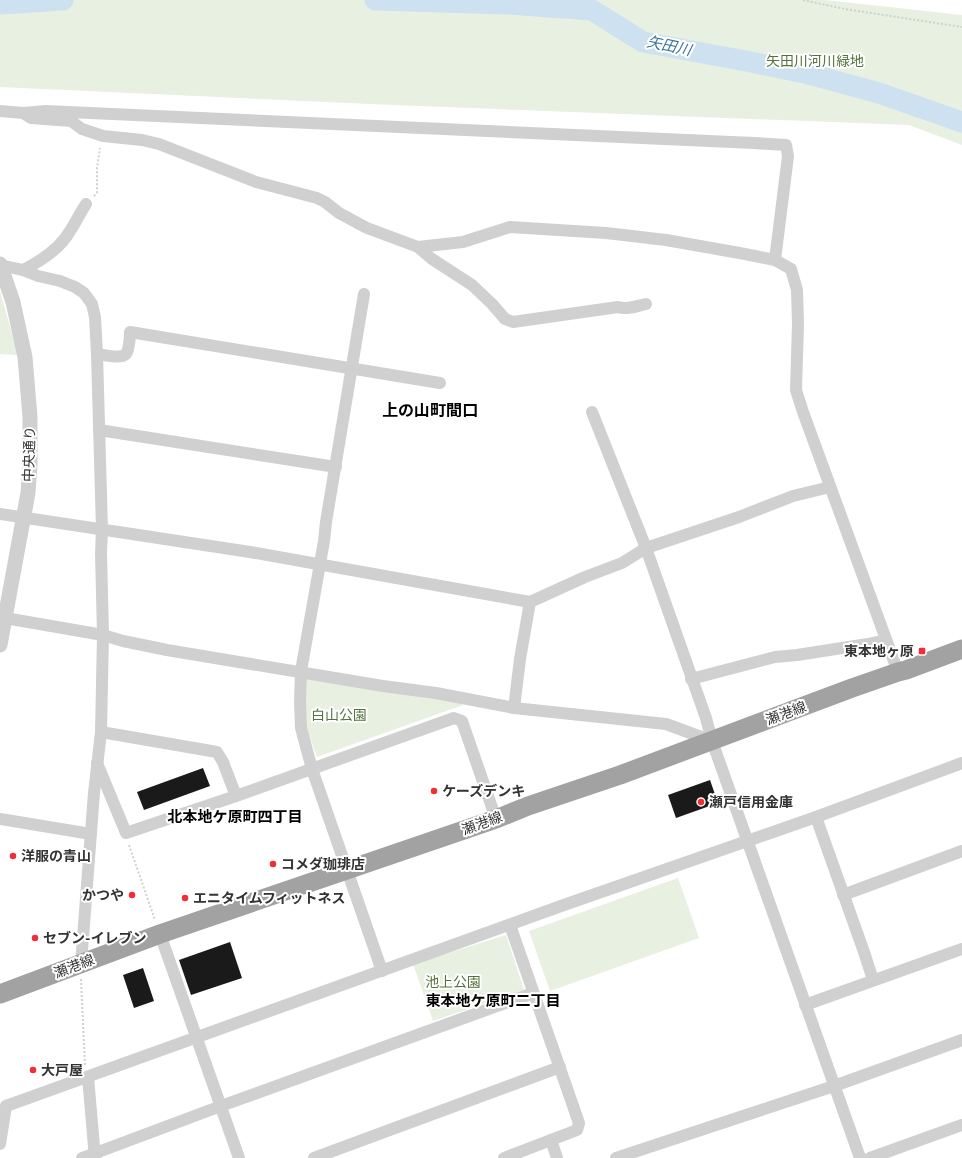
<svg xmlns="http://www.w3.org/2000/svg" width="962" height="1158" viewBox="0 0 962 1158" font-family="'Public Sans','Noto Sans JP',sans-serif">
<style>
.green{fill:#e8f0e1}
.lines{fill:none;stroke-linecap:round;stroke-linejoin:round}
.river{stroke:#cde1f0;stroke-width:21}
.building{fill:#1a1a1a}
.path{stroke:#d0d0d0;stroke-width:2;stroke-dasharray:2 2;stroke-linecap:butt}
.minor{stroke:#d0d0d0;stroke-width:12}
.tertiary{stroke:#d0d0d0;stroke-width:15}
.trunk{stroke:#a2a2a2;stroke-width:19}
.poi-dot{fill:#f12e36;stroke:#fff;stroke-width:1.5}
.labels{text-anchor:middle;stroke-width:4;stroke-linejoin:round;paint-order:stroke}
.park-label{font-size:14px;fill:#54733c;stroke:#fff}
.street-label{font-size:14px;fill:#333;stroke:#fff}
.poi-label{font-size:14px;font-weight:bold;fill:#333;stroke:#fff;text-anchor:start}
.water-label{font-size:15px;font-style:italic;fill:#39739c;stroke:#fff}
.neighbourhood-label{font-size:15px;font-weight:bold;fill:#000;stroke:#fff}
.quarter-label{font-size:16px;font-weight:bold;fill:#000;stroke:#fff}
</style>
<rect width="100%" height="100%" fill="#fff"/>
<g class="green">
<path d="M0 0H825L962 15V145L909 125 393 105 0 87Z"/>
<path d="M0 291 18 355 0 354Z"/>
<path d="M303 676 461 702 463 705 317 757 306 727Z"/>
<path d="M678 878 699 938 550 991 529 931Z"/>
<path d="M506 935 524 990 433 1021 413 964Z"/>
</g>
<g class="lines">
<g class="river">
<path d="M375 0 507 4 592 10 643 42 746 61 809 74 879 93 962 122"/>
<path d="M0 4 63 0"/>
</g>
</g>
<g class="building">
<path d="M203 768 210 786 144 810 137 792Z"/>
<path d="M710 780 718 803 676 818 668 795Z"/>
<path d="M230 942 242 978 191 995 179 960Z"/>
<path d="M143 968 154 1001 134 1008 123 975Z"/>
</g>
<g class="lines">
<g class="path">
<path d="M803 0 845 9 962 27"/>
<path d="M94 196 97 193V168L100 148"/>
<path d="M129 845 155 920"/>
<path d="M81 979 85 1066"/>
</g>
<g class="minor">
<path d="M0 111 23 113 46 111 754 143 786 145 788 156 775 260"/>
<path d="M23 113 31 118 71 121 82 129 103 136 142 140 159 144 256 182 317 198 325 202 339 213 367 228 418 247 463 242 510 227 606 233 666 240 745 254 775 260 791 269 797 290 798 324 796 390 803 412 898 672"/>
<path d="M418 247 432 259 472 285 492 304 505 319 513 322 618 307C627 310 637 306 646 304"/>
<path d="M0 265 23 270 38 276 60 281 75 287 84 293 92 304 95 317 97 354 102 530 101 553 103 635 101 732 94 793 81 964"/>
<path d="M23 270C41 261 60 249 70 231 76 222 80 213 86 204"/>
<path d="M364 294 326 522 324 541 301 671 300 702 301 728 312 769 382 971"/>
<path d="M97 354C104 355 121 359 126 354 129 350 130 337 130 332L440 383"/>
<path d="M592 412 646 548 706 718 712 741 859 1155 861 1158"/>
<path d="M99 430 336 467"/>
<path d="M0 514 250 552 530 602 585 577 622 563 646 548 739 517 793 496 830 487"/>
<path d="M5 618 103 635 123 641 167 650 383 686 436 693 514 708 666 724 712 741"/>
<path d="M691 679 775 657 797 655 868 644 886 640"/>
<path d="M514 708 520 659 530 602"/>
<path d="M101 732 217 752 223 762 236 796"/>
<path d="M97 763 126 833 236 796 454 718 462 721 496 819"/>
<path d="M816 817 864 952 873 980"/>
<path d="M0 819 91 834"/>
<path d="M843 895 962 851"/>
<path d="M160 934 239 1158"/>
<path d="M805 1005 962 949"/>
<path d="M88 1077 95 1158"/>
<path d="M551 1140 557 1158"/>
<path d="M0 1144 6 1106 561 906 816 817 962 763"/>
<path d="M82 1158 221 1106 533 993"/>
<path d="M314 1158 560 1067"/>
<path d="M504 1158 577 1130 579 1123 510 925"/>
<path d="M616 1158 834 1086 962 1040"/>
<path d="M870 1158 962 1125"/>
</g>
<path class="tertiary" d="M0 264 13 302 25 357 30 417V466L28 493 0 645"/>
<path class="trunk" d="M0 994 160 934 496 819 528 806 620 775 852 688 898 672 906 670 962 649"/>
</g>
<g class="poi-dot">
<rect x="918" y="647" width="8" height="8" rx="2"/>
<circle cx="434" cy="791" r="4"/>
<circle cx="701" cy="802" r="4"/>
<circle cx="13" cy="856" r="4"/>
<circle cx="273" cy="864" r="4"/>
<circle cx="132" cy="895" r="4"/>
<circle cx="185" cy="898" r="4"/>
<circle cx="35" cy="938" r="4"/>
<circle cx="33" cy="1070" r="4"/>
</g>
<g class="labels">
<g class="park-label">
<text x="815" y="66">矢田川河川緑地</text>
<text x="339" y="720">白山公園</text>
<text x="453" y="987">池上公園</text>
</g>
<g class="street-label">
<text transform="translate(29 454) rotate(-88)" y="5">中央通り</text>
<text transform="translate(786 713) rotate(-20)" y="5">瀬港線</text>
<text transform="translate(482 823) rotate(-20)" y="5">瀬港線</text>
<text transform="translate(74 966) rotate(-21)" y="5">瀬港線</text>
</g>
<g class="poi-label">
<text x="914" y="656" text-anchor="end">東本地ヶ原</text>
<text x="442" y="796">ケーズデンキ</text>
<text x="709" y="807">瀬戸信用金庫</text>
<text x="21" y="861">洋服の青山</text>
<text x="281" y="869">コメダ珈琲店</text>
<text x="124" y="900" text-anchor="end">かつや</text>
<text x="193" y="903">エニタイムフィットネス</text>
<text x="43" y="943">セブン-イレブン</text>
<text x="41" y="1075">大戸屋</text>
</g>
<g class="water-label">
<text transform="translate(669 46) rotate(12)" y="5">矢田川</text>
</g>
<g class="neighbourhood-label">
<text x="235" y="822">北本地ケ原町四丁目</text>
<text x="493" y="1006">東本地ケ原町二丁目</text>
</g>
<g class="quarter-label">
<text x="430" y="416">上の山町間口</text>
</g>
</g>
</svg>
